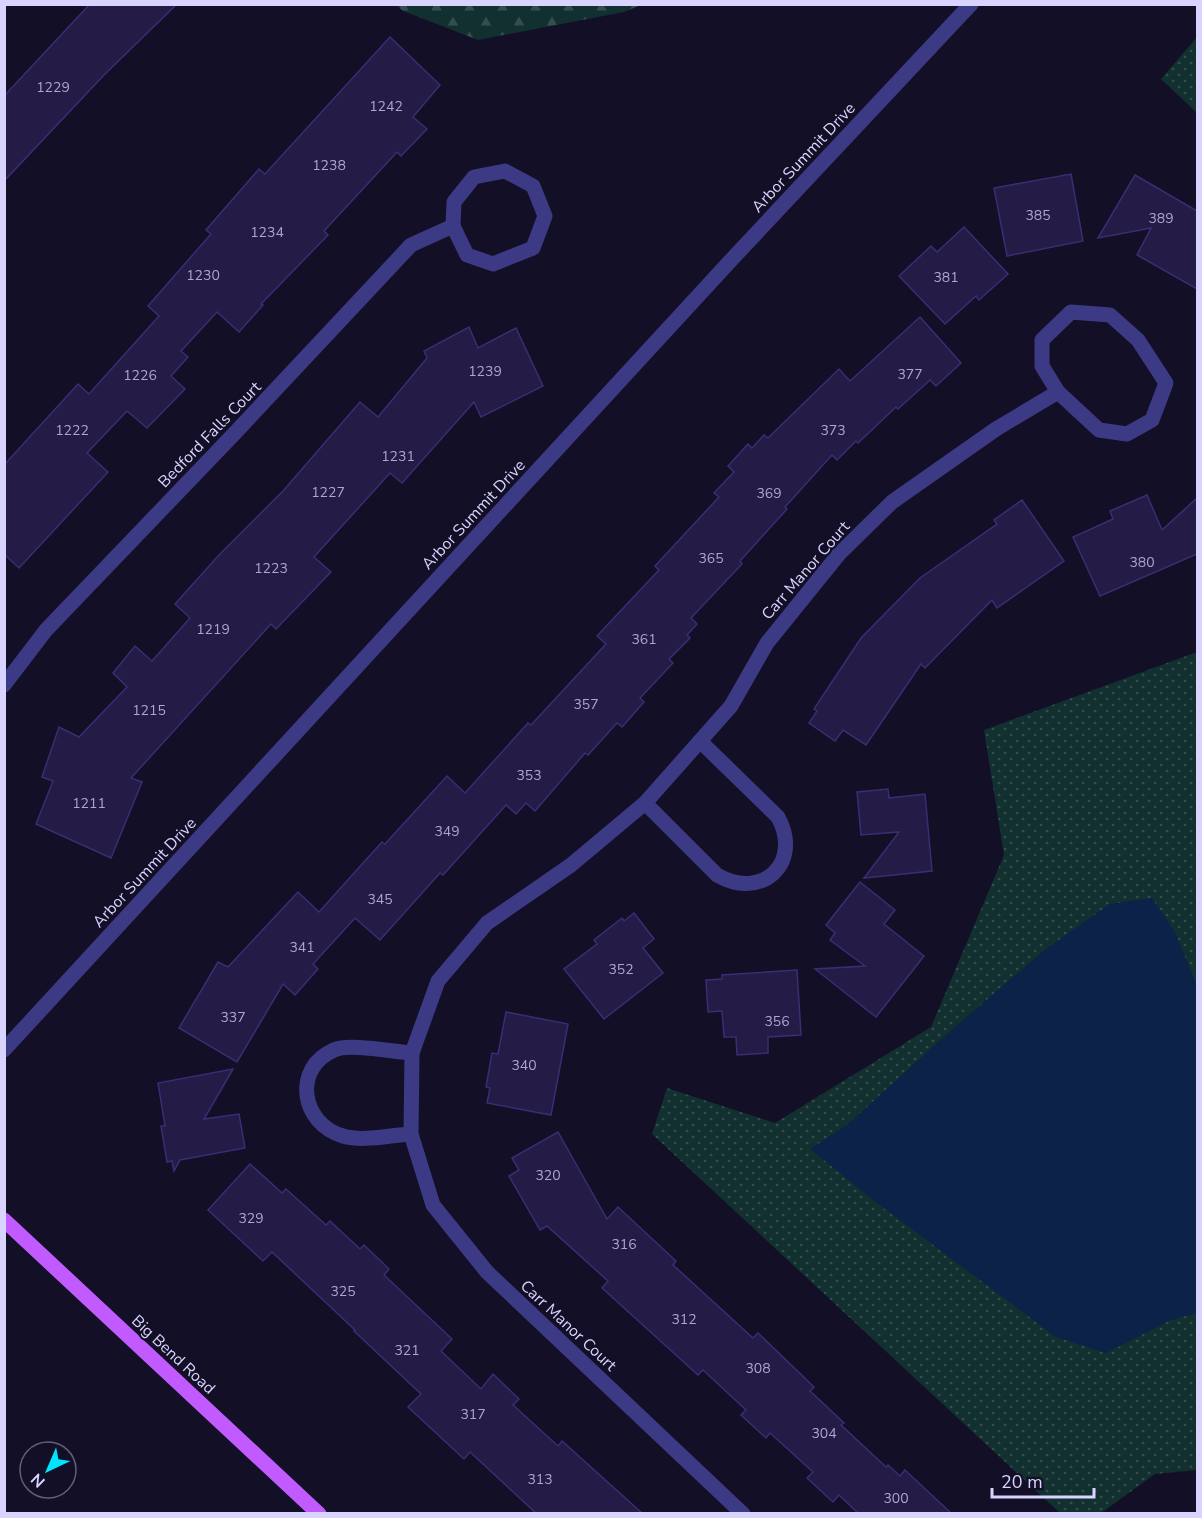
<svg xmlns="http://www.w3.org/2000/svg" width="1202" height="1518" viewBox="0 0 1202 1518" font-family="'Nunito Sans',sans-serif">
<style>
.grass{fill:url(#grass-dots)}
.forest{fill:url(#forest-firs)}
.water{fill:#0c2248}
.building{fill:#241b47;stroke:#3b2d73;stroke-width:1.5}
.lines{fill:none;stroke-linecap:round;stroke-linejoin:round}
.minor{stroke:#3d3a85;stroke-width:15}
.major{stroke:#c25bff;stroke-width:15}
.labels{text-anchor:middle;stroke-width:4.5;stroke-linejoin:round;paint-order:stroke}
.number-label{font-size:14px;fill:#aca6d1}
.street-label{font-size:16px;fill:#d9d4ff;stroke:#130f26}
</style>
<defs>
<pattern id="grass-dots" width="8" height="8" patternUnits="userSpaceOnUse" patternTransform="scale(1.5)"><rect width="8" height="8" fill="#12302f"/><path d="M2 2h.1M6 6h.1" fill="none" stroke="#344d4e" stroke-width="1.8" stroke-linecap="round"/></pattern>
<pattern id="forest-firs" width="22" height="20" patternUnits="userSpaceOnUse" patternTransform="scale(1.5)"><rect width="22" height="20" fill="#12302f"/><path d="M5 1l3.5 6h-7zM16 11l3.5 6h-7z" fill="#344d4e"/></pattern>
</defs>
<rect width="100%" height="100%" fill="#130f26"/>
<g class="grass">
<path d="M1197 37V113L1161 79Z"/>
<path d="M1197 652V1470L1155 1474 1101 1513H1060L652 1134 667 1088 775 1123 931 1027 1004 855 984 730Z"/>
</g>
<path class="forest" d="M396 5H641L624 12 478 40 403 11Z"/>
<path class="water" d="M1152 898 1175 932 1197 986V1313L1171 1320 1106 1353 1056 1337 877 1203 810 1149 847 1125 956 1026 1046 949 1110 904Z"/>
<g class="building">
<path d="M90 4H177L104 75 4 181V96Z"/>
<path d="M390 37 440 85 413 117 427 129 401 156 397 152 324 231 328 235 261 304 263 305 239 332 217 312 181 351 188 357 171 376 185 389 147 428 127 411 87 453 108 472 19 568 4 554V465L78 384 89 394 159 316 148 306 211 234 206 230 259 169 265 174Z"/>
<path d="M1071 174 1083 241 1007 256 994 188Z"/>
<path d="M1135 175 1197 211V289L1137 255 1151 228 1098 238Z"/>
<path d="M964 227 1008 274 979 300 976 296 945 324 899 276 931 246 937 252Z"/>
<path d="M920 317 961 363 936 386 930 380 898 409 896 407 858 443 856 441 837 460 832 455 785 507 787 509 740 561 742 564 691 618 697 624 687 635 690 638 669 659 673 663 640 698 644 702 622 727 617 723 588 755 585 753 535 811 526 803 516 814 506 805 443 875 440 873 380 940 355 918 313 964 318 969 295 995 283 984 237 1062 179 1028 218 962 228 967 298 892 319 912 382 842 385 844 447 776 465 793 528 723 531 725 606 644 597 636 659 570 655 566 719 497 714 493 734 472 728 466 748 444 752 448 764 435 768 438 839 369 850 381Z"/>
<path d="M469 327 478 348 516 328 543 386 481 417 474 402 402 483 390 473 314 557 331 572 276 629 271 624 131 778 142 782 111 858 36 824 53 781 42 777 59 727 79 737 127 687 113 673 135 646 152 661 190 618 175 604 219 555 283 491 360 402 378 417 427 358 424 351Z"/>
<path d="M1147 495 1162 530 1197 498V554L1100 596 1073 537 1113 519 1110 511Z"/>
<path d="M1022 500 1064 561 997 608 992 600 925 668 921 664 866 745 843 730 835 741 809 723 817 711 814 709 861 638 920 578 997 524 994 520Z"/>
<path d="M888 789 889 798 925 794 932 871 864 878 899 832 861 835 857 792Z"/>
<path d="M860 882 895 910 884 924 924 956 876 1017 815 969 865 966 830 940 835 933 826 925Z"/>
<path d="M634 913 654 939 643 948 663 973 604 1019 564 969 597 944 594 940 622 918 624 921Z"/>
<path d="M797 970 801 1035 768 1037V1053L737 1055 736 1037H724L722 1011 708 1012 706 980 722 979V975Z"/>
<path d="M506 1012 568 1024 551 1115 487 1103 490 1088 486 1087 492 1053 498 1054Z"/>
<path d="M233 1069 204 1119 239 1114 245 1148 180 1160 174 1171 172 1161 167 1162 161 1126H165L158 1083Z"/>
<path d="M558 1132 607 1219 618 1207 676 1261 673 1265 753 1338 758 1333 814 1387 810 1391 844 1423 841 1425 886 1467 888 1465 900 1476 905 1470 952 1514H859L839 1495 833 1502 807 1478 813 1472 770 1433 766 1438 741 1415 746 1410 703 1370 698 1375 602 1288 608 1281 547 1226 540 1230 509 1176 519 1170 512 1158Z"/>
<path d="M250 1164 282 1193 286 1189 326 1225 330 1221 360 1249 364 1245 389 1269 384 1275 452 1339 441 1351 481 1389 493 1374 519 1399 513 1405 558 1446 562 1441 643 1514H537L470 1452 464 1459 408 1407 421 1394 354 1331 355 1330 272 1252 263 1261 208 1210Z"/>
</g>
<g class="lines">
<g class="minor">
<path d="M505 171 533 186 545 216 533 248 493 264 467 255 453 226 454 202 474 177Z"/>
<path d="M1071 312 1110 315 1138 340 1166 383 1152 420 1127 434 1099 430 1058 392 1042 366V340Z"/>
<path d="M4 685 46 630 233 435 411 245 453 226"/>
<path d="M645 803 717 875C762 901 803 863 778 817L700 741"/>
<path d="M4 1050 733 258 971 4"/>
<path d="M411 1134C390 1135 364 1142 343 1136 301 1124 292 1068 334 1050 350 1043 393 1052 412 1053"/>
<path d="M743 1514 487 1272 433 1205 411 1134 412 1053 438 981 487 923 571 865 645 803 731 706 767 643 839 554 892 502 996 429 1058 392"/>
</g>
<path class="major" d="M4 1220 319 1514"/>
</g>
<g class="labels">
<g class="number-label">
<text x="53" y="92">1229</text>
<text x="386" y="111">1242</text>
<text x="329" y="170">1238</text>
<text x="1038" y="220">385</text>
<text x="1161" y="223">389</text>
<text x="267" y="237">1234</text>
<text x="203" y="280">1230</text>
<text x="946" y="282">381</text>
<text x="485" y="376">1239</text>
<text x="910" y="379">377</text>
<text x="140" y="380">1226</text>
<text x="72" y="435">1222</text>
<text x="833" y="435">373</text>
<text x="398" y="461">1231</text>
<text x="328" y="497">1227</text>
<text x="769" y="498">369</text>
<text x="711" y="563">365</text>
<text x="1142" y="567">380</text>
<text x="271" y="573">1223</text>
<text x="213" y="634">1219</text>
<text x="644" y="644">361</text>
<text x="586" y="709">357</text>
<text x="149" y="715">1215</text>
<text x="529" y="780">353</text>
<text x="89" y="808">1211</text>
<text x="447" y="836">349</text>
<text x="380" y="904">345</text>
<text x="302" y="952">341</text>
<text x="621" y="974">352</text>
<text x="233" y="1022">337</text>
<text x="777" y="1026">356</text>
<text x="524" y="1070">340</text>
<text x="548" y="1180">320</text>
<text x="251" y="1223">329</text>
<text x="624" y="1249">316</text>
<text x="343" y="1296">325</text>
<text x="684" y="1324">312</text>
<text x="407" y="1355">321</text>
<text x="758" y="1373">308</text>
<text x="473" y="1419">317</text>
<text x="824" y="1438">304</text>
<text x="540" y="1484">313</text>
<text x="896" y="1503">300</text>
</g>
<g class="street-label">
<text transform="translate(803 157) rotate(-47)" y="6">Arbor Summit Drive</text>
<text transform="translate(209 434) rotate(-46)" y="6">Bedford Falls Court</text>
<text transform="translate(473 514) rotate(-47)" y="6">Arbor Summit Drive</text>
<text transform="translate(805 570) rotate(-49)" y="6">Carr Manor Court</text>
<text transform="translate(144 872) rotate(-47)" y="6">Arbor Summit Drive</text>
<text transform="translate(569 1325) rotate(43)" y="6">Carr Manor Court</text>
<text transform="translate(174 1354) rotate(43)" y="6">Big Bend Road</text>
</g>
</g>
<rect width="1202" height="1518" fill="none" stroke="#d9d4ff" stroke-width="12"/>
<g transform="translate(48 1470) rotate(224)"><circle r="28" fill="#130f26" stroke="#625e7d" stroke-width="1.5"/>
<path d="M0-4.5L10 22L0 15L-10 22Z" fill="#00e5ff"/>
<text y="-9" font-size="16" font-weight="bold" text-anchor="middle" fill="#d9d4ff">N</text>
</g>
<path d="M992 1488v9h102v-9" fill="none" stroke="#d9d4ff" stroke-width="3"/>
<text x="1001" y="1488" font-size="18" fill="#d9d4ff" stroke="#130f26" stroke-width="4.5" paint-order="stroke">20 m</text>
</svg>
